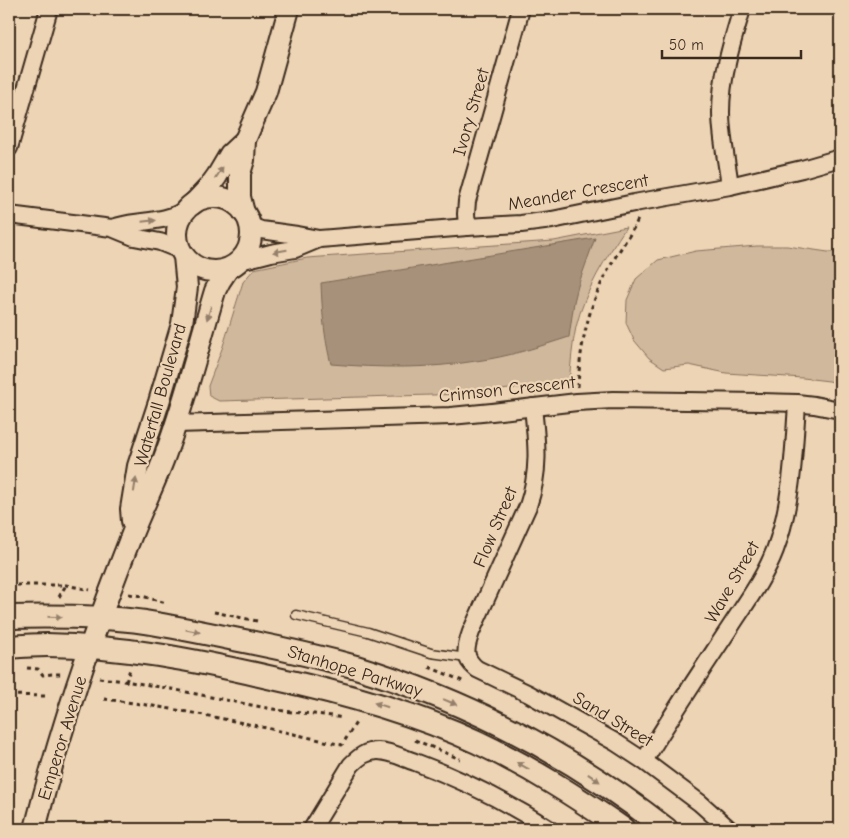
<svg xmlns="http://www.w3.org/2000/svg" width="849" height="838" viewBox="0 0 849 838" font-family="'Comic Neue',sans-serif">
<style>
.green{fill:#d0b89c;stroke:#86715d}
.water{fill:#a7917a;stroke:#7c6855}
.lines{fill:none;stroke-linecap:round;stroke-linejoin:round}
.service-casing{stroke:#3b2a1e;stroke-width:11}
.minor-casing{stroke:#3b2a1e;stroke-width:20}
.tertiary-casing{stroke:#3b2a1e;stroke-width:24}
.secondary-casing{stroke:#3b2a1e;stroke-width:26}
.path{stroke:#3b2a1e;stroke-width:3;stroke-dasharray:4 4;stroke-linecap:butt}
.service{stroke:#edd4b5;stroke-width:8}
.minor{stroke:#edd4b5;stroke-width:16}
.tertiary{stroke:#edd4b5;stroke-width:20}
.secondary{stroke:#edd4b5;stroke-width:22}
.oneway{fill:#947f6a}
.labels{text-anchor:middle;stroke-width:4.5;stroke-linejoin:round;paint-order:stroke}
.street-label{font-size:18px;fill:#3b2a1e;stroke:#edd4b5}
</style>
<rect width="100%" height="100%" fill="#edd4b5"/>
<filter id="ink" filterUnits="userSpaceOnUse"><feTurbulence type="fractalNoise" baseFrequency=".02" numOctaves="2"/><feDisplacementMap in="SourceGraphic" scale="10" xChannelSelector="R" yChannelSelector="G"/><feConvolveMatrix kernelMatrix="1 2 1 2 8 2 1 2 1" color-interpolation-filters="sRGB"/></filter>
<g filter="url(#ink)">
<g class="green">
<path d="M626 227C606 258 585 290 576 327 572 345 571 364 569 382L467 394 219 401 209 396 208 386 223 346 243 282 254 269 307 258 554 241Z"/>
<path d="M757 246H787L828 252H840V384L829 381 803 378 726 373 689 365 664 368 649 358 634 340 626 323 627 300 636 279 658 260 696 251Z"/>
</g>
<path class="water" d="M595 238 578 286 574 302 569 337C538 347 508 357 476 361 428 369 379 368 331 364 324 337 322 310 321 283Z"/>
<g class="lines">
<defs>
<path id="service" d="M296 615 368 632 431 653 467 658"/>
<g id="minor">
<path d="M9 148 49 9"/>
<path d="M730 186C727 162 721 137 721 112 721 77 732 42 742 9"/>
<path d="M9 215 112 228 134 237 160 242 180 250"/>
<path d="M251 226 261 230 297 235 319 239"/>
<path d="M467 227 466 214 467 201 492 113 521 9"/>
<path d="M112 228C119 226 127 224 135 223 156 220 167 220 186 210"/>
<path d="M240 261 271 253 295 249 319 239 332 238 467 227 521 224 552 220 634 203 730 186 802 169 840 158"/>
<path d="M533 407C537 444 540 471 528 506L471 632C465 649 463 658 477 669L529 694 615 742 644 761 700 803 729 829"/>
<path d="M176 424 451 416 492 412 577 402 613 400 761 402 797 403 814 405 840 410"/>
<path d="M644 761C671 716 700 673 729 629 745 604 764 579 775 550 792 505 794 451 797 403"/>
<path d="M312 829 351 765C359 757 366 751 378 751 390 751 403 758 415 762 463 780 506 801 549 829"/>
</g>
<g id="tertiary">
<circle cx="214" cy="234" r="37"/>
<path d="M193 204 209 187 217 176 230 154 245 140"/>
<path d="M244 213 240 197V173L244 160 245 140 266 92 289 9"/>
<path d="M132 521 131 509 138 466 159 402 182 324 187 287 184 256"/>
<path d="M35 829C60 729 94 630 132 534 143 506 157 479 167 450 186 398 199 344 215 291L220 281 228 269"/>
</g>
<g id="secondary">
<path d="M9 617C54 616 100 616 145 622 175 627 205 633 234 639 275 647 316 656 356 667 468 701 574 757 666 829"/>
<path d="M9 647C21 646 34 645 47 645 121 646 195 660 268 677 339 692 410 711 477 742 530 767 575 796 623 829"/>
</g>
</defs>
<use href="#service" class="service-casing"/>
<use href="#minor" class="minor-casing"/>
<use href="#tertiary" class="tertiary-casing"/>
<use href="#secondary" class="secondary-casing"/>
<g class="path">
<path d="M578 387C580 344 589 302 611 265 618 251 633 232 638 219"/>
<path d="M9 585H66L90 590"/>
<path d="M129 594 142 596 166 603"/>
<path d="M59 597 66 585"/>
<path d="M214 612 257 621"/>
<path d="M429 667 465 682"/>
<path d="M27 668 38 669 43 675 52 674H61"/>
<path d="M99 678C158 684 215 699 273 709 296 714 320 713 342 718"/>
<path d="M126 682 130 669"/>
<path d="M9 695 45 696"/>
<path d="M104 699C185 709 263 727 342 745L357 721"/>
<path d="M415 740 460 759"/>
</g>
<use href="#service" class="service"/>
<use href="#minor" class="minor"/>
<use href="#tertiary" class="tertiary"/>
<use href="#secondary" class="secondary"/>
</g>
<defs><path id="oneway-solid" d="M-6-.8H1V-3.2L6.5 0L1 3.2V.8H-6Z" transform="scale(1.25)"/></defs>
<g class="oneway">
<use href="#oneway-solid" transform="translate(219 173) rotate(-57)"/>
<use href="#oneway-solid" transform="translate(149 221) rotate(-6)"/>
<use href="#oneway-solid" transform="translate(280 251) rotate(170)"/>
<use href="#oneway-solid" transform="translate(209 313) rotate(107)"/>
<use href="#oneway-solid" transform="translate(135 485) rotate(-81)"/>
<use href="#oneway-solid" transform="translate(55 617) rotate(1)"/>
<use href="#oneway-solid" transform="translate(193 631) rotate(11)"/>
<use href="#oneway-solid" transform="translate(450 702) rotate(23)"/>
<use href="#oneway-solid" transform="translate(381 705) rotate(-163)"/>
<use href="#oneway-solid" transform="translate(523 766) rotate(-151)"/>
<use href="#oneway-solid" transform="translate(594 778) rotate(34)"/>
</g>
</g>
<g class="labels">
<g class="street-label">
<text transform="translate(471 112) rotate(-74)" y="6">Ivory Street</text>
<text transform="translate(578 192) rotate(-10)" y="6">Meander Crescent</text>
<text transform="translate(507 389) rotate(-6)" y="6">Crimson Crescent</text>
<text transform="translate(160 395) rotate(-74)" y="6">Waterfall Boulevard</text>
<text transform="translate(495 527) rotate(-67)" y="6">Flow Street</text>
<text transform="translate(732 582) rotate(-60)" y="6">Wave Street</text>
<text transform="translate(355 671) rotate(17)" y="6">Stanhope Parkway</text>
<text transform="translate(613 719) rotate(31)" y="6">Sand Street</text>
<text transform="translate(62 738) rotate(-73)" y="6">Emperor Avenue</text>
</g>
</g>
<rect width="849" height="838" fill="none" stroke="#edd4b5" stroke-width="30"/>
<rect x="15" y="15" width="819" height="808" fill="none" stroke="#3b2a1e" stroke-width="2" filter="url(#ink)"/>
<path d="M662 50v8h139v-8" fill="none" stroke="#3b2a1e" stroke-width="2.5"/>
<text x="669" y="50" font-size="15" fill="#3b2a1e" stroke="#edd4b5" stroke-width="4" paint-order="stroke">50 m</text>
</svg>
